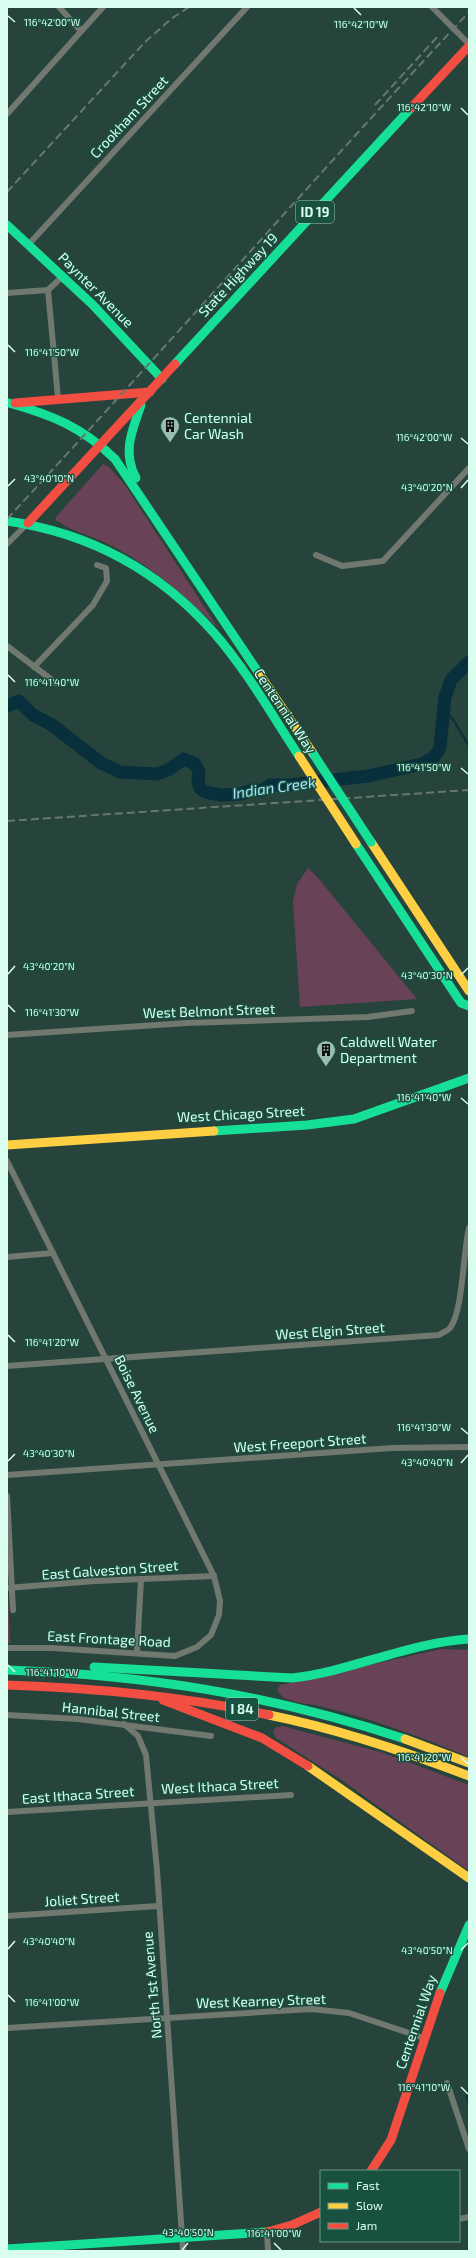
<svg xmlns="http://www.w3.org/2000/svg" width="476" height="2258" viewBox="0 0 476 2258" font-family="'Exo 2',sans-serif">
<style>
.green{fill:#684256}
.lines{fill:none;stroke-linecap:round;stroke-linejoin:round}
.stream{stroke:#072f3c;stroke-width:2}
.river{stroke:#072f3c;stroke-width:13}
.street{stroke:#70786f;stroke-width:6}
.fast{stroke:#16e098;stroke-width:9}
.slow{stroke:#ffcf43;stroke-width:9}
.jam{stroke:#f24e42;stroke-width:9}
.rail{stroke:#68786f;stroke-width:2;stroke-dasharray:8 4;stroke-linecap:butt}
.fast-bridge{stroke:#16e098;stroke-width:9}
.slow-bridge{stroke:#ffcf43;stroke-width:9}
.ticks{fill:none;stroke:#d9feef;stroke-width:1.5}
.labels{text-anchor:middle;stroke-width:3;stroke-linejoin:round;paint-order:stroke}
.shield{fill:#195140;stroke:#9fcaba;stroke-width:1}
.shield-label{font-size:13px;font-weight:bold;fill:#d9feef}
.street-label{font-size:14px;fill:#d9feef;stroke:#195140}
.poi-label{font-size:14px;fill:#d9feef;stroke:#195140;text-anchor:start}
.water-label{font-size:15px;font-style:italic;fill:#a9e2fd;stroke:#195140}
.ticks-label{font-size:10px;text-anchor:middle;fill:#d9feef;stroke:#195140;stroke-width:3;stroke-linejoin:round;paint-order:stroke}
</style>
<rect width="100%" height="100%" fill="#26443b"/>
<g class="green">
<path d="M103 464 109 467 125 485 218 628C186 597 154 568 114 547 95 537 73 532 56 520V517Z"/>
<path d="M308 868 319 879 417 999 300 1007 293 901 297 884Z"/>
<path d="M7 1593H8L10 1643H7Z"/>
<path d="M441 1649 469 1650V1757C419 1736 368 1717 315 1705 302 1703 283 1702 277 1690L280 1685Z"/>
<path d="M282 1726 384 1753 469 1785V1871L340 1779 276 1738 273 1732 275 1728Z"/>
</g>
<g class="lines">
<g class="stream">
<path d="M444 709 454 721 469 746"/>
<path d="M469 2087 467 2097 469 2107"/>
</g>
<path class="river" d="M7 706 19 701 33 715 52 725 101 763 120 772 157 774 168 770 184 759 195 764 199 772 198 782 200 788 205 792 221 795 241 794 253 790H263L270 785H289L368 776 422 764 434 757 440 748 445 697 451 680 469 662"/>
<g class="street">
<path d="M59 7 81 31"/>
<path d="M432 7 469 44"/>
<path d="M7 114 103 7"/>
<path d="M29 244 247 7"/>
<path d="M48 290 58 398"/>
<path d="M7 293 48 290 63 276"/>
<path d="M7 544 27 524"/>
<path d="M316 555 342 566 383 561 469 468"/>
<path d="M7 646 56 683"/>
<path d="M34 667 93 605 107 581 106 568 97 565"/>
<path d="M7 1035 187 1023 368 1017 412 1011"/>
<path d="M7 1161 214 1576 220 1601 219 1615 211 1635 197 1647 175 1656 52 1648H7"/>
<path d="M7 1257 53 1253"/>
<path d="M7 1366 439 1335C442 1333 447 1331 450 1328 463 1312 463 1252 469 1228"/>
<path d="M7 1475 392 1448 469 1447"/>
<path d="M7 1496 13 1610"/>
<path d="M7 1588 95 1581 214 1576"/>
<path d="M137 1652 141 1579"/>
<path d="M7 1715 78 1719 211 1736"/>
<path d="M124 1724 138 1736 146 1755 157 1870 183 2251"/>
<path d="M7 1812 291 1795"/>
<path d="M7 1916 158 1906"/>
<path d="M7 2028 311 2009 349 2013 424 2038"/>
<path d="M447 2083 469 2149"/>
<path d="M459 2219 469 2217"/>
<path d="M267 2232 268 2251"/>
</g>
<g class="fast">
<path d="M7 225 93 305 162 379"/>
<path d="M175 364 411 108"/>
<path d="M9 403C52 415 82 427 115 459L260 675"/>
<path d="M136 478C122 452 132 431 141 405"/>
<path d="M7 521C90 533 159 570 215 634 247 671 272 715 299 756"/>
<path d="M356 844 461 1003 469 1006"/>
<path d="M214 1131 307 1125 354 1119 469 1078"/>
<path d="M94 1667 292 1678C353 1671 406 1643 469 1639"/>
<path d="M7 1670C147 1675 272 1695 405 1739"/>
<path d="M440 1993 469 1925"/>
<path d="M7 2249 267 2232"/>
</g>
<g class="slow">
<path d="M260 675 314 755"/>
<path d="M371 842 469 991"/>
<path d="M7 1145 214 1131"/>
<path d="M269 1715C338 1729 404 1751 469 1776"/>
<path d="M405 1739 469 1763"/>
<path d="M308 1766 469 1878"/>
</g>
<g class="jam">
<path d="M411 108 469 46"/>
<path d="M15 403 150 392"/>
<path d="M28 523 175 364"/>
<path d="M7 1685C95 1688 183 1696 269 1715"/>
<path d="M163 1700 262 1738 308 1766"/>
<path d="M371 2171 391 2140 440 1993"/>
<path d="M267 2232 292 2225 321 2212"/>
</g>
<g class="rail">
<path d="M375 105 438 36"/>
<path d="M7 192 145 42 171 19 189 7"/>
<path d="M7 519C163 351 313 179 469 12"/>
<path d="M7 821 469 790"/>
</g>
<path class="fast-bridge" d="M314 755 371 842"/>
<path class="slow-bridge" d="M299 756 356 844"/>
</g>
<path class="ticks" d="M354 8 361 15M8 16 15 22M461 108 468 115M8 345 15 352M461 438 468 444M8 486 15 479M461 488 468 480M8 675 15 682M461 768 468 774M8 974 15 966M461 975 468 968M8 1005 15 1012M461 1098 468 1104M8 1335 15 1342M461 1428 468 1434M8 1461 15 1454M461 1463 468 1455M8 1665 15 1672M461 1757 468 1764M8 1949 15 1941M461 1950 468 1943M8 1995 15 2002M461 2087 468 2094M274 2243 281 2250M182 2250 188 2243"/>
<defs>
<symbol id="building-pin" viewBox="-11 -11 22 30"><path d="M0 17L-7.5 6A9.5 9.5 0 1 1 7.5 6Z" fill="#9abdb0" stroke="#195140"/><path d="M-4-6H4V6H1V3H-1V6H-4ZM-2.5-4.3h1.7v1.8h-1.7ZM.8-4.3h1.7v1.8H.8ZM-2.5-1h1.7V.8h-1.7ZM.8-1h1.7V.8H.8Z" fill="#111"/></symbol>
</defs>
<g fill-rule="evenodd">
<use href="#building-pin" x="159" y="415" width="22" height="30"/>
<use href="#building-pin" x="315" y="1039" width="22" height="30"/>
</g>
<g class="labels">
<g class="shield">
<rect x="296" y="201" width="38" height="22" rx="3"/>
<rect x="226" y="1698" width="32" height="22" rx="3"/>
</g>
<g class="shield-label">
<text x="315" y="217">ID 19</text>
<text x="242" y="1714">I 84</text>
</g>
<g class="street-label">
<text transform="translate(129 117) rotate(-47)" y="5">Crookham Street</text>
<text transform="translate(238 275) rotate(-47)" y="5">State Highway 19</text>
<text transform="translate(96 290) rotate(45)" y="5">Paynter Avenue</text>
<text transform="translate(285 711) rotate(56)" y="5">Centennial Way</text>
<text transform="translate(209 1011) rotate(-2)" y="5">West Belmont Street</text>
<text transform="translate(241 1114) rotate(-3)" y="5">West Chicago Street</text>
<text transform="translate(330 1331) rotate(-4)" y="5">West Elgin Street</text>
<text transform="translate(137 1394) rotate(64)" y="5">Boise Avenue</text>
<text transform="translate(300 1443) rotate(-4)" y="5">West Freeport Street</text>
<text transform="translate(110 1570) rotate(-4)" y="5">East Galveston Street</text>
<text transform="translate(109 1639) rotate(3)" y="5">East Frontage Road</text>
<text transform="translate(111 1712) rotate(6)" y="5">Hannibal Street</text>
<text transform="translate(220 1786) rotate(-3)" y="5">West Ithaca Street</text>
<text transform="translate(78 1795) rotate(-4)" y="5">East Ithaca Street</text>
<text transform="translate(82 1899) rotate(-4)" y="5">Joliet Street</text>
<text transform="translate(152 1985) rotate(-95)" y="5">North 1st Avenue</text>
<text transform="translate(261 2001) rotate(-2)" y="5">West Kearney Street</text>
<text transform="translate(416 2022) rotate(-71)" y="5">Centennial Way</text>
</g>
<g class="poi-label">
<text x="184" y="423">Centennial<tspan x="184" dy="16">Car Wash</tspan></text>
<text x="340" y="1047">Caldwell Water<tspan x="340" dy="16">Department</tspan></text>
</g>
<g class="water-label">
<text transform="translate(274 788) rotate(-8)" y="5">Indian Creek</text>
</g>
</g>
<g class="ticks-label">
<text x="52" y="26">116°42'00"W</text>
<text x="361" y="28">116°42'10"W</text>
<text x="424" y="111">116°42'10"W</text>
<text x="52" y="356">116°41'50"W</text>
<text x="424" y="441">116°42'00"W</text>
<text x="49" y="482">43°40'10"N</text>
<text x="427" y="491">43°40'20"N</text>
<text x="52" y="686">116°41'40"W</text>
<text x="424" y="771">116°41'50"W</text>
<text x="49" y="970">43°40'20"N</text>
<text x="427" y="979">43°40'30"N</text>
<text x="52" y="1016">116°41'30"W</text>
<text x="424" y="1101">116°41'40"W</text>
<text x="52" y="1346">116°41'20"W</text>
<text x="424" y="1431">116°41'30"W</text>
<text x="49" y="1457">43°40'30"N</text>
<text x="427" y="1466">43°40'40"N</text>
<text x="52" y="1676">116°41'10"W</text>
<text x="424" y="1761">116°41'20"W</text>
<text x="49" y="1945">43°40'40"N</text>
<text x="427" y="1954">43°40'50"N</text>
<text x="52" y="2006">116°41'00"W</text>
<text x="424" y="2091">116°41'10"W</text>
<text x="188" y="2236">43°40'50"N</text>
<text x="274" y="2237">116°41'00"W</text>
</g>
<rect width="476" height="2258" fill="none" stroke="#d9feef" stroke-width="16"/>
<rect x="320" y="2170" width="140" height="72" fill="#195140" stroke="#669686"/>
<rect x="328" y="2183" width="20" height="6" fill="#16e098" stroke="#669686"/>
<text x="356" y="2190" font-size="12" fill="#d9feef">Fast</text>
<rect x="328" y="2203" width="20" height="6" fill="#ffcf43" stroke="#669686"/>
<text x="356" y="2210" font-size="12" fill="#d9feef">Slow</text>
<rect x="328" y="2223" width="20" height="6" fill="#f24e42" stroke="#669686"/>
<text x="356" y="2230" font-size="12" fill="#d9feef">Jam</text>
</svg>
